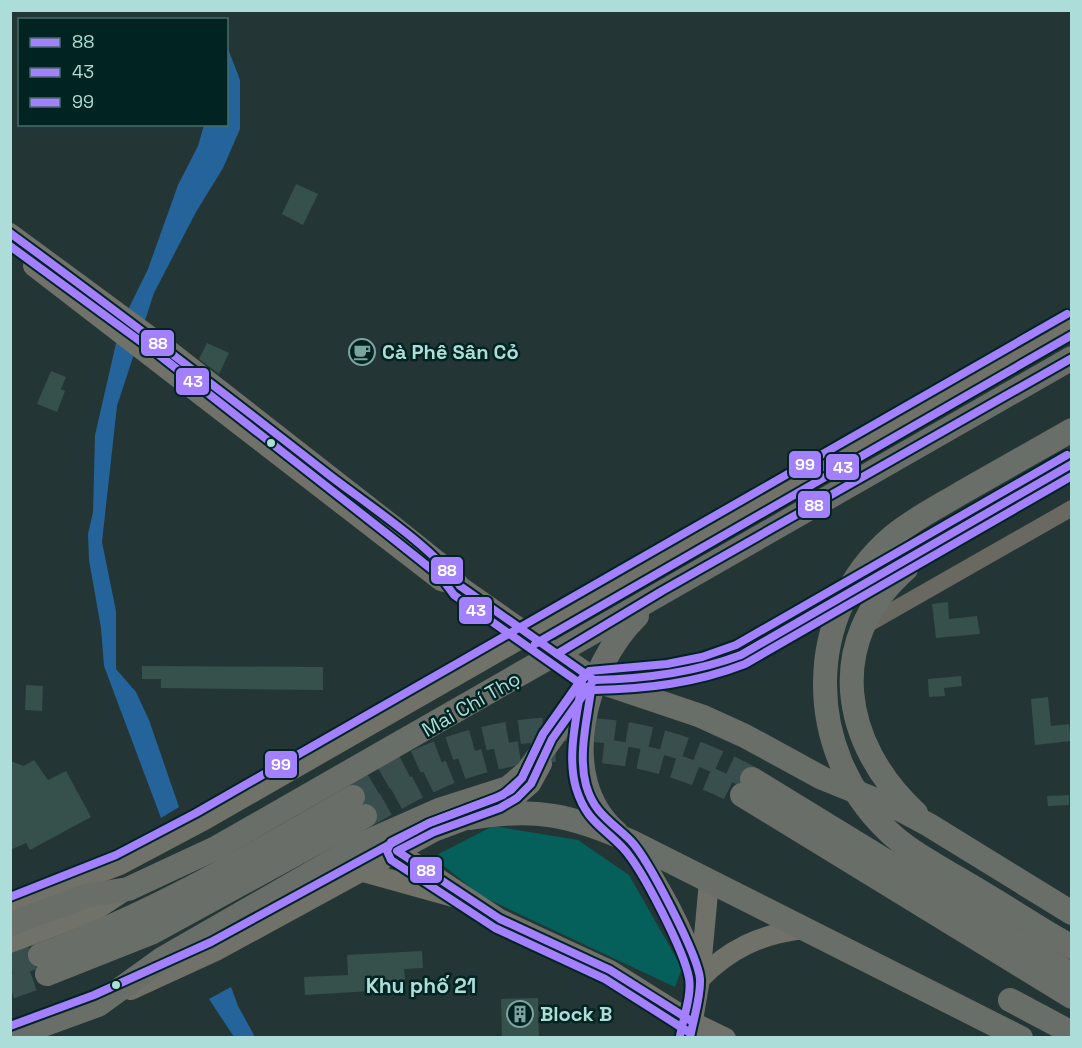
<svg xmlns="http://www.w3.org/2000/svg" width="1082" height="1048" viewBox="0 0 1082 1048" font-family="'Space Grotesk',sans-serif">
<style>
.green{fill:#055f5b}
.water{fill:#24649a}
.building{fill:#36504c}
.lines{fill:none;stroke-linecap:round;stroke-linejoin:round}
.highway-tunnel{stroke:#384f4e;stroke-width:24;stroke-dasharray:24 12;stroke-linecap:butt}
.minor{stroke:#696861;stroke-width:16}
.major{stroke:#707168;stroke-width:20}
.highway{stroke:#6a6e68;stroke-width:24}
.highway-bridge{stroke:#6a6e68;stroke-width:24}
.bus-1-casing{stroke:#012422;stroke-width:12}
.bus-2-casing{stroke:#012422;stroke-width:12}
.bus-3-casing{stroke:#012422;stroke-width:12}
.bus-1{stroke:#a380ff;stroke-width:8}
.bus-2{stroke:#a380ff;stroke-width:8}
.bus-3{stroke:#a380ff;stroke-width:8}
.bus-dot{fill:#adddd9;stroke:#012422;stroke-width:2}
.labels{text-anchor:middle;stroke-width:5;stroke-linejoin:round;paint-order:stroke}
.poi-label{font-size:20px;font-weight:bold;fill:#adddd9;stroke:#012422;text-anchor:start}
.street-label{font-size:20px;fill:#adddd9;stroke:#012422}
.neighbourhood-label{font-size:21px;font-weight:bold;fill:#adddd9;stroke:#012422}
.line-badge{stroke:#012422;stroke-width:2}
.badge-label{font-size:16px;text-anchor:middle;font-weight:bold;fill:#fff}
</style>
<rect width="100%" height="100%" fill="#233635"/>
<path class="green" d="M493 826 578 840 629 875 682 968 675 987 481 896 433 857Z"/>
<g class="water">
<path d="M227 46 240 80V129L223 168 196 212 154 293 117 406 102 542 116 611V669L136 692 149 720 179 807 161 818 104 666 101 628 89 560 88 534 93 512 95 435 120 326 148 269 178 185 198 146 204 125 226 124Z"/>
<path d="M231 987 238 1006 255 1037H234L209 999Z"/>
</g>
<g class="building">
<path d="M296 184 318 194 303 225 282 214Z"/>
<path d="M207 343 229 353 219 374 199 359Z"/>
<path d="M51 371 66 377 61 389 65 391 57 412 37 404Z"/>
<path d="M948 602 949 619 977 616 980 634 936 638 932 604Z"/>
<path d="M142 666 323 667V690L161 688V679H142Z"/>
<path d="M961 676 962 686 944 688 945 696 929 697 928 679Z"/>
<path d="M26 685 43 686 42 711 25 710Z"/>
<path d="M1048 697 1051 726 1069 724 1071 741 1035 745 1031 699Z"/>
<path d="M34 760 48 780 66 771 91 817 30 850 26 843 10 850V761L24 766Z"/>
<path d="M1069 795V805L1048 806 1047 796Z"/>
<path d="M422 951 423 968 404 969 406 989 305 995 304 977 348 975 347 955Z"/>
<path d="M538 998 539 1038H502L501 999Z"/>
</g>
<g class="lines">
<g class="highway-tunnel">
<path d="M353 797C377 783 400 768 425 758 534 712 650 722 752 779"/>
<path d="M365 816C394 800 423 782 455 770 551 734 653 747 742 795"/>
<path d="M10 966 40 955"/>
<path d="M10 987 47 974"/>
</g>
<path class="minor" d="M865 626 1072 508"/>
<g class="major">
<path d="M10 233 165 347 393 525 448 569 460 586 557 654"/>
<path d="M33 266 441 581 460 586"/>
<path d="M632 842C657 883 683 924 697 971"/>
<path d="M397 851 500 919 610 970 693 1022 726 1038"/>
<path d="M360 871 457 898"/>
<path d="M10 908 120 865 201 822 1072 323"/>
<path d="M10 943 93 912 125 891"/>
<path d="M700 979C729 949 761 934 803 929"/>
<path d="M131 990 216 951 434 832 508 804 531 784 542 764"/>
<path d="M690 1038 700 979 709 882"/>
</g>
<g class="highway">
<path d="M906 569C824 641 841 744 916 813"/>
<path d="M557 654 594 680 701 716 745 736 822 778 901 810 929 825 1072 913"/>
<path d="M611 680 687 673 741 655 1072 464"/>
<path d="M752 779 1072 975"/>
<path d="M742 795 1072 997"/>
<path d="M470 818C535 807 572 815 632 842L1021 1038"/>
<path d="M616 832C554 778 585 666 637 616"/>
<path d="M10 924 86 896 128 889 216 848 1072 358"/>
<path d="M1051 935 1072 947"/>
<path d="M40 955C151 915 251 856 353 797"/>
<path d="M47 974 153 932 365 816"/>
<path d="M1010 1000 1072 1033"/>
<path d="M10 1037 98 1005 162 959 362 844 439 810 508 788 527 772 594 680"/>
</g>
<path class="highway-bridge" d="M1051 935C1019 915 987 895 954 876 931 862 906 849 887 830 804 750 803 613 892 537 913 519 938 507 961 493 998 472 1035 451 1072 430"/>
<defs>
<g id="bus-1">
<path d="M10 233C118 312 224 393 329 475 368 505 433 547 460 586L594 680"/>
<path d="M557 654 662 591 1072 358"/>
<path d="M594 680 552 739 531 784 517 798 500 808 434 832 397 851 500 919 610 970 693 1022"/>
<path d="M594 680C645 679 693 673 741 655L1072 464"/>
<path d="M591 690C587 720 578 755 586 785 594 814 612 822 631 841 648 859 698 955 700 979 701 997 693 1020 690 1038"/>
</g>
<g id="bus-2">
<path d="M10 246 159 355 386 533 440 576 454 595 588 689"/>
<path d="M535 644 1072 335"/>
<path d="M585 674 543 734 522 778 511 790 496 798 429 823 391 842 387 851 391 860 495 928 605 979 687 1031"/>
<path d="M581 688C576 720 567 757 576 788 586 821 602 826 623 848 642 868 684 951 689 978 692 995 683 1019 680 1036"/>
<path d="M594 690C647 689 696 683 745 664L1072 476"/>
</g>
<g id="bus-3">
<path d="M10 897 116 855 196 813 1067 314"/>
<path d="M10 1026 94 995 211 942 429 823 503 795 522 778 543 734 589 671 667 664 702 657 736 645 1067 455"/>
</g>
</defs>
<use href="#bus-1" class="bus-1-casing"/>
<use href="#bus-2" class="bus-2-casing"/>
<use href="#bus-3" class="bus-3-casing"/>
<use href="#bus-1" class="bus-1"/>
<use href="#bus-2" class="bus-2"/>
<use href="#bus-3" class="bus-3"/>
</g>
<defs>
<symbol id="cafe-ring" viewBox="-11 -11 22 22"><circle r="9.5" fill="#012422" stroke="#7da3a0" stroke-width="1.5"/><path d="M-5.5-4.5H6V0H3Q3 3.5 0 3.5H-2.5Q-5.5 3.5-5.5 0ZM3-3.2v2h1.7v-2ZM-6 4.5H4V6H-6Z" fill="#7da3a0"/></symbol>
<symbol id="building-ring" viewBox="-11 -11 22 22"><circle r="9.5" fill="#012422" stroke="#7da3a0" stroke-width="1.5"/><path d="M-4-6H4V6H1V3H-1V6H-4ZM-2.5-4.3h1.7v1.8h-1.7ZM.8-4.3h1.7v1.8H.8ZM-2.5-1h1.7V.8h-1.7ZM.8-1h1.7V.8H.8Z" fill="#7da3a0"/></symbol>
</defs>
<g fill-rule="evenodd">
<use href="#cafe-ring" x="347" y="337" width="30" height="30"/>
<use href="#building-ring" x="505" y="999" width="30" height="30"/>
</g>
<g class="bus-dot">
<circle cx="271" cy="443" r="5"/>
<circle cx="116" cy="985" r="5"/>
</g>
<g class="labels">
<g class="poi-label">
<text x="382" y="359">Cà Phê Sân Cỏ</text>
<text x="540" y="1021">Block B</text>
</g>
<g class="street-label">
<text transform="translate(471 704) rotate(-30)" y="7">Mai Chí Thọ</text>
</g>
<g class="neighbourhood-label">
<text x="421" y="993">Khu phố 21</text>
</g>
</g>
<g class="line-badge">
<rect x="140" y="329" width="35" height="28" rx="6" fill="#a380ff"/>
<rect x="175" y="367" width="35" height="29" rx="6" fill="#a380ff"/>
<rect x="788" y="450" width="34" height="29" rx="6" fill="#a380ff"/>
<rect x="825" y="453" width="35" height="28" rx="6" fill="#a380ff"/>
<rect x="797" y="490" width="34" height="29" rx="6" fill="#a380ff"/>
<rect x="430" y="556" width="34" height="29" rx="6" fill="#a380ff"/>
<rect x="458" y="596" width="35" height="29" rx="6" fill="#a380ff"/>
<rect x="264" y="750" width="34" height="29" rx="6" fill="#a380ff"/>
<rect x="409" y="856" width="34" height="28" rx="6" fill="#a380ff"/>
</g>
<g class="badge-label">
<text x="158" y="349">88</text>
<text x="193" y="387">43</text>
<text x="805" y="470">99</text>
<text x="843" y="473">43</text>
<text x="814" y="511">88</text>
<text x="447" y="576">88</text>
<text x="476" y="616">43</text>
<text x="281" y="770">99</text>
<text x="426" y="876">88</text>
</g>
<rect width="1082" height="1048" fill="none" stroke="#adddd9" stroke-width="24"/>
<rect x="18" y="18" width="210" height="108" fill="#012422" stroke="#466e6b" stroke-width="1.5"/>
<rect x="30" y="38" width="30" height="9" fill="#a380ff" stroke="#466e6b" stroke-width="1.5"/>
<text x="72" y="48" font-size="18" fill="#adddd9">88</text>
<rect x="30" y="68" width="30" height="9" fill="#a380ff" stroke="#466e6b" stroke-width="1.5"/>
<text x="72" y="78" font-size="18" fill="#adddd9">43</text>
<rect x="30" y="98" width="30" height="9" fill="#a380ff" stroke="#466e6b" stroke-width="1.5"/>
<text x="72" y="108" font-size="18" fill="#adddd9">99</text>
</svg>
